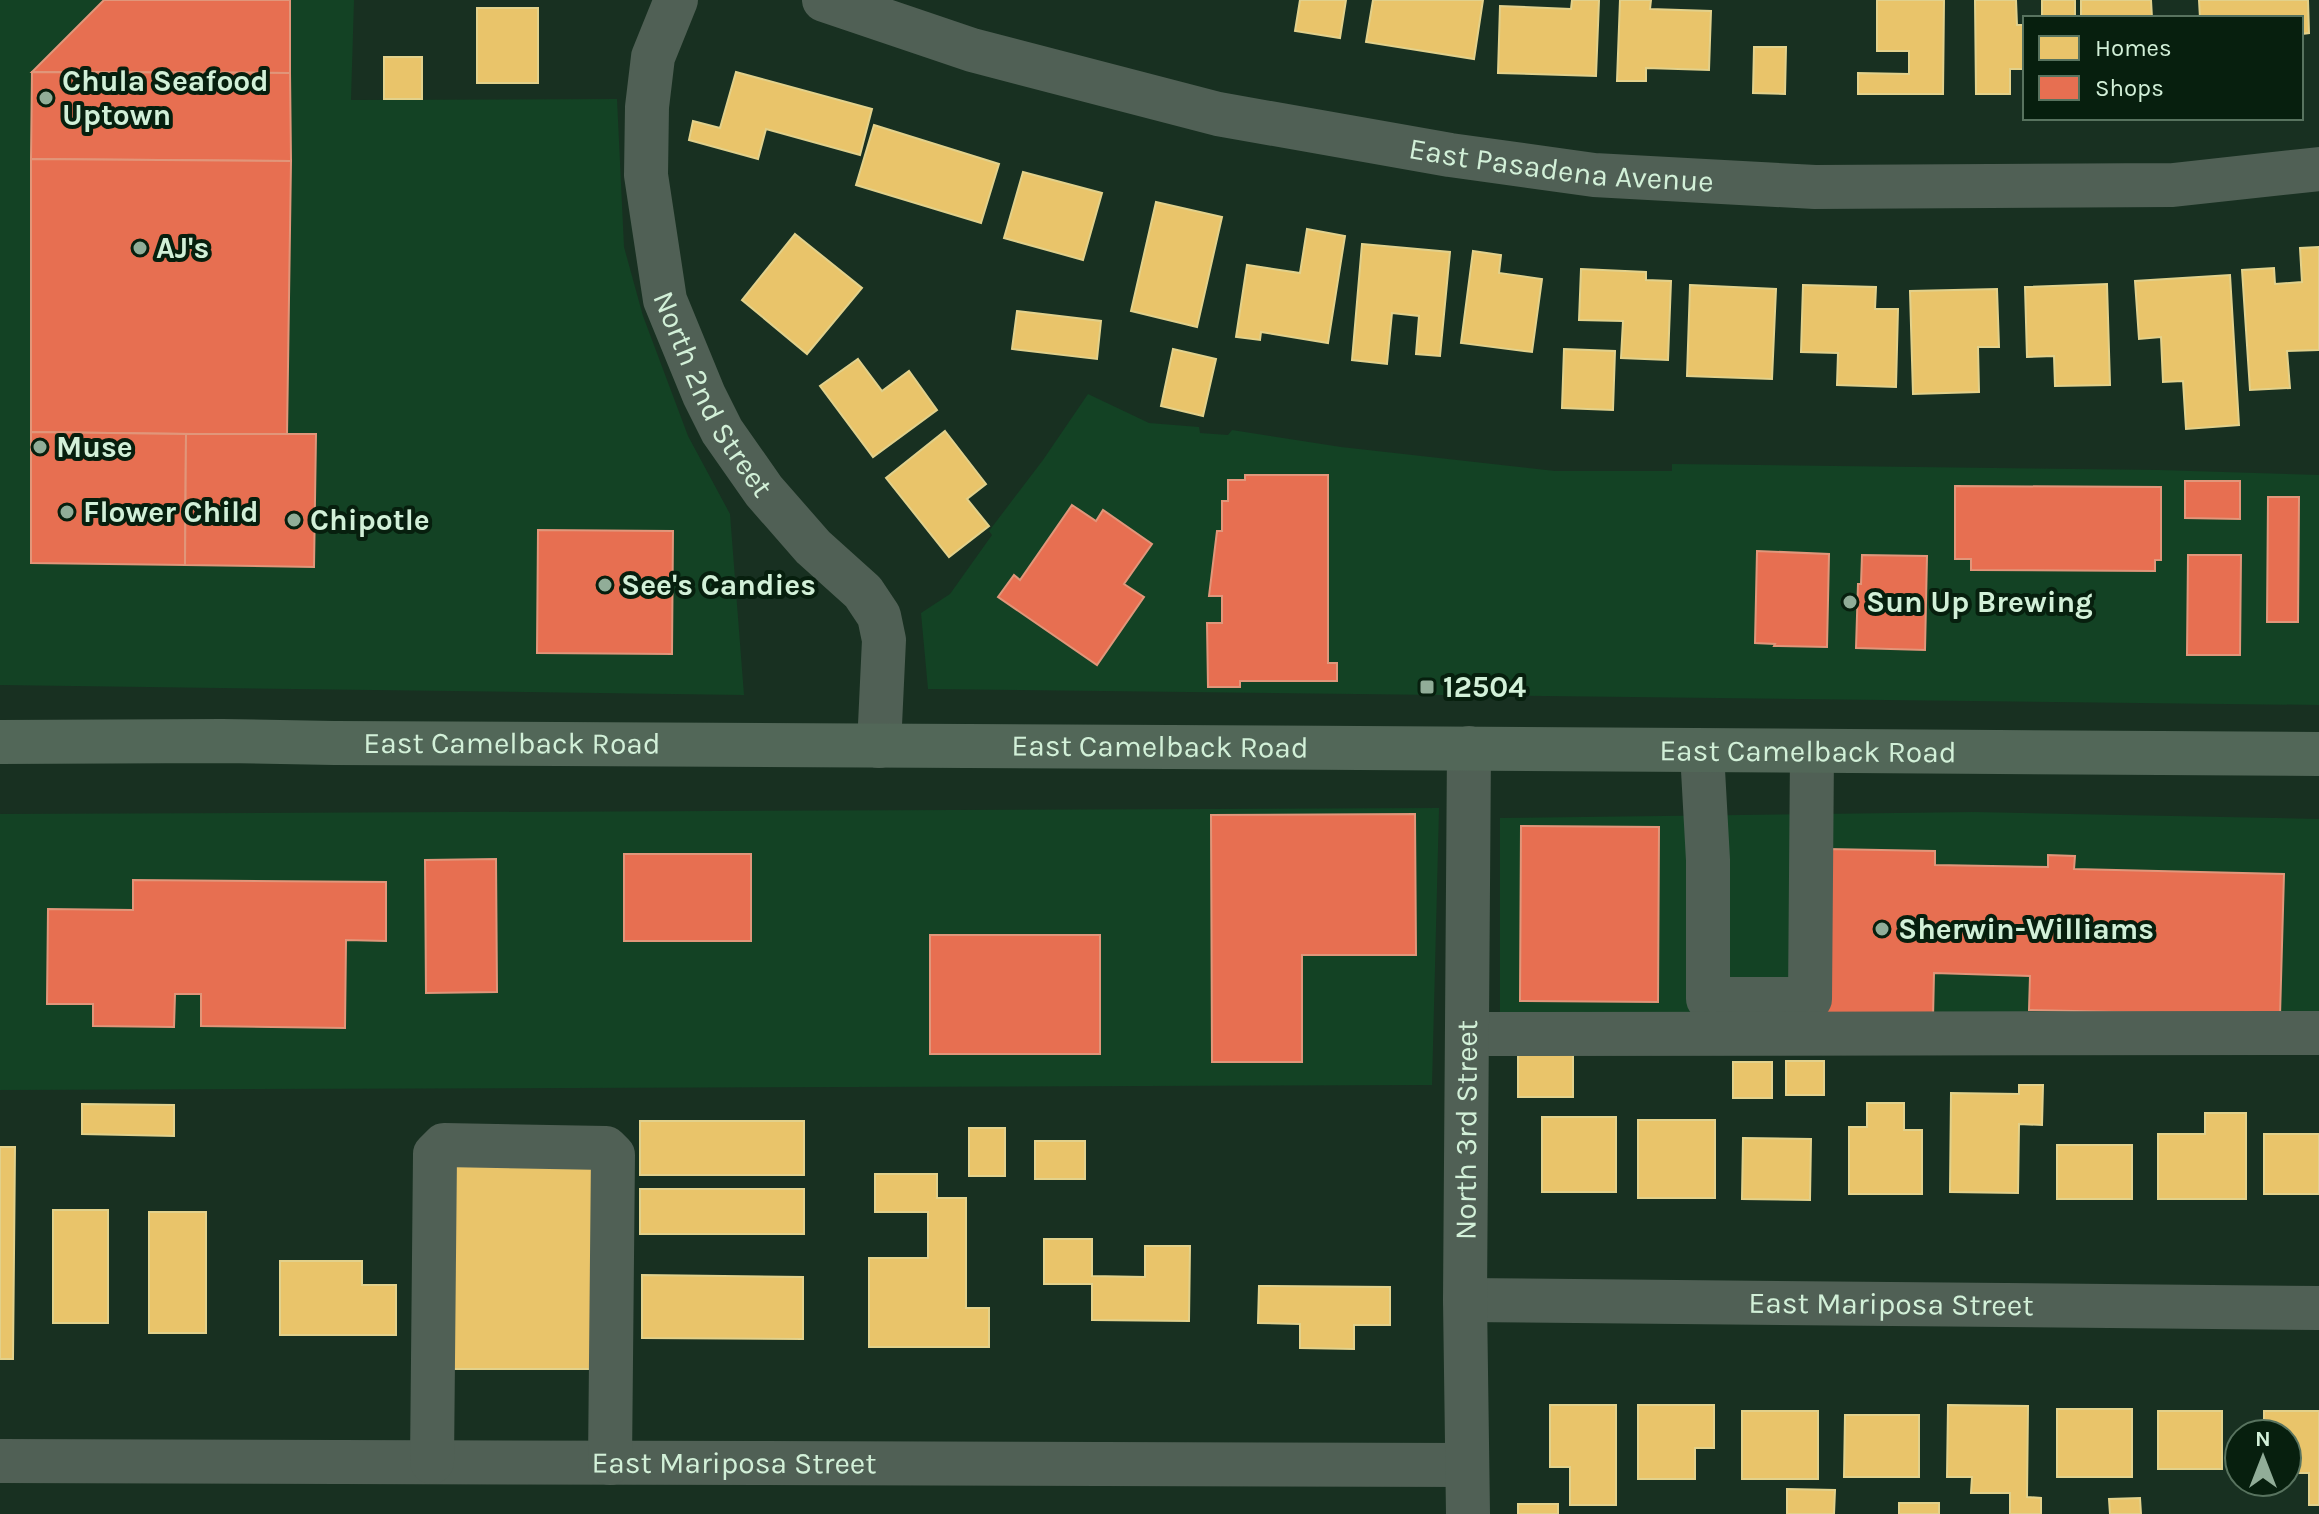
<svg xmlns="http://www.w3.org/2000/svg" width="2319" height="1514" viewBox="0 0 2319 1514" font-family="Karla,sans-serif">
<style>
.built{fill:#134224}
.homes{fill:#e9c46a;stroke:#e2d18b;stroke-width:2}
.shops{fill:#e76f51;stroke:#e1967a;stroke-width:2}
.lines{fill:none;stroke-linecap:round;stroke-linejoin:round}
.minor{stroke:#506055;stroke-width:44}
.major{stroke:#526758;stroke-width:44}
.poi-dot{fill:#91ad98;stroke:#071f0e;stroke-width:3}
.labels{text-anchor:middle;stroke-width:8;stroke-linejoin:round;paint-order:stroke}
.poi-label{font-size:30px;font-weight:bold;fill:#d2f0d8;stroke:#071f0e;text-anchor:start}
.street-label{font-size:30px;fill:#d2f0d8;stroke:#071f0e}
</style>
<rect width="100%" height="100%" fill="#183021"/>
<g class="built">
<path d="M0 0H354L351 100 617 99 624 247 643 316 688 436 730 514 744 695 0 685Z"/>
<path d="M1088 394 1149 423 1199 427 1200 433 1228 435 1232 430 1341 447 1555 471H1672V464L2160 470 2319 475V705L928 689 921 613 950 594 992 535 989 531 1043 460Z"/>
<path d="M1439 808 1432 1085 0 1090V814Z"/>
<path d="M1975 812 2319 819V1019L1500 1017V818Z"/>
</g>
<g class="homes">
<path d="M1300 0H1346L1340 38 1295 31Z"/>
<path d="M1373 0H1483L1474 59 1366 42Z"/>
<path d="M1572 0H1599L1596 76 1498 73 1500 6 1571 9Z"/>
<path d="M1620 0H1651L1650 9 1711 11 1709 70 1646 68V81H1617Z"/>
<path d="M1877 0H1944L1943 94H1858V73L1909 74V51H1877Z"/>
<path d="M1975 0H2016L2017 25H2025V69H2010V94H1976Z"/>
<rect x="2042" y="0" width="33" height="18"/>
<path d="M2081 0H2151L2152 18H2081Z"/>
<path d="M2199 0H2308L2309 33 2301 34V18H2200Z"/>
<rect x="477" y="8" width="61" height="75"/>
<path d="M1754 47H1786L1785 94 1753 93Z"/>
<rect x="384" y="57" width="38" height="42"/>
<path d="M736 72 872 109 860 155 766 129 758 159 689 140 693 121 720 128Z"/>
<path d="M874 125 999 164 981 223 856 185Z"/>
<path d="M1023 172 1102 193 1083 260 1004 238Z"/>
<path d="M1156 202 1222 217 1197 327 1131 311Z"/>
<path d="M1307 229 1345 236 1328 343 1261 332 1260 340 1236 337 1247 265 1300 273Z"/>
<path d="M795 234 862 288 807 354 742 300Z"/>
<path d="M1362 244 1450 252 1440 356 1416 354 1419 316 1392 313 1387 364 1352 360Z"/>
<path d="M2319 247V350L2287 351 2290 388 2250 390 2242 270 2274 268 2275 284 2302 282 2300 248Z"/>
<path d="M1473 251 1501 255 1499 273 1542 279 1532 352 1461 343Z"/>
<path d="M1581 269 1646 272V280L1671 281 1668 360 1621 358 1623 321 1579 320Z"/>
<path d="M2230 275 2239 425 2186 429 2183 381 2163 382 2161 337 2139 339 2135 281Z"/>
<path d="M2107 284 2110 385 2055 386 2054 356 2027 357 2025 287Z"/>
<path d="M1690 285 1776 289 1772 379 1687 376Z"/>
<path d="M1803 285 1876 287 1875 309H1898L1896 387 1837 385 1838 353 1801 352Z"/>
<path d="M1997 289 1999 347H1978L1979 392 1913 394 1910 291Z"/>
<path d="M1017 311 1101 321 1097 359 1012 349Z"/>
<path d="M1173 349 1216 359 1203 416 1161 406Z"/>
<path d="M1564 349 1615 351 1613 410 1562 408Z"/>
<path d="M858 359 882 391 909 371 937 410 873 457 820 386Z"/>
<path d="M945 431 986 484 967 499 989 526 949 557 886 478Z"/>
<rect x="1518" y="1045" width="55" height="52"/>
<rect x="1786" y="1061" width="38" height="34"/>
<rect x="1733" y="1062" width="39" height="36"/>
<path d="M2019 1085H2043L2042 1125 2019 1124 2018 1193 1950 1192 1951 1093 2019 1094Z"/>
<path d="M1867 1103H1904V1130H1922V1194H1849V1127H1867Z"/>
<path d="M82 1104 174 1105V1136L82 1134Z"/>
<path d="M2205 1113H2246V1199H2158V1134H2205Z"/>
<rect x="1542" y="1117" width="74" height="75"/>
<rect x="1638" y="1120" width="77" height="78"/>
<rect x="640" y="1121" width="164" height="54"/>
<rect x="969" y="1128" width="36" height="48"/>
<rect x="2264" y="1134" width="55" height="60"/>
<path d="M1743 1138 1811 1139 1810 1200 1742 1199Z"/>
<rect x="1035" y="1141" width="50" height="38"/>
<rect x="2057" y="1145" width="75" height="54"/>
<path d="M0 1147H15L13 1359H0Z"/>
<path d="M443 1157H606L604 1369H448Z"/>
<path d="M875 1174H937V1198H966V1308H989V1347H869V1258H928V1212H875Z"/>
<rect x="640" y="1189" width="164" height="45"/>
<rect x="53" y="1210" width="55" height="113"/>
<rect x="149" y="1212" width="57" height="121"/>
<path d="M1044 1239H1092V1276L1145 1277V1246H1190L1189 1321 1092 1320V1284H1044Z"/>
<path d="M280 1261H362V1285H396V1335H280Z"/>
<path d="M642 1275 803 1277V1339L642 1338Z"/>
<path d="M1259 1286 1390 1287V1325H1354V1349L1300 1348V1324L1258 1323Z"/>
<path d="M1550 1405H1616V1505H1570V1467H1550Z"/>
<path d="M1638 1405H1714V1448H1695V1479H1638Z"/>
<path d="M1948 1405 2028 1406 2027 1497 2041 1498V1514H2010V1493H1971L1972 1477H1947Z"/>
<rect x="2057" y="1409" width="75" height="68"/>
<rect x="1742" y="1411" width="76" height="68"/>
<rect x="2158" y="1411" width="64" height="58"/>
<path d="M2264 1411H2319V1505H2309V1473H2287V1434H2264Z"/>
<path d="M1845 1415H1919V1477H1844Z"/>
<path d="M1787 1489 1835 1490 1834 1514H1787Z"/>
<path d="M2140 1498 2141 1514H2110L2109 1499Z"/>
<rect x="1899" y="1503" width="40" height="11"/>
<rect x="1518" y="1504" width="40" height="10"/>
</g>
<g class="shops">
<path d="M104 0H290V73L32 72Z"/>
<path d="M32 72 290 73 291 161 31 159Z"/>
<path d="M31 159 291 161 287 435 31 432Z"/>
<path d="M31 432 186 434 185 565 31 563Z"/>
<path d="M186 434H316L314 567 185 565Z"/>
<path d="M1245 475H1328V663H1337V681H1240V687H1208L1207 623H1222V596H1209L1217 531H1222V501H1228V480H1245Z"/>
<path d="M2185 481H2240V519L2185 518Z"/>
<path d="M1955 486 2161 487V560H2155V571L1971 570V559H1955Z"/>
<path d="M2268 497H2299L2298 622H2267Z"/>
<path d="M1072 505 1096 521 1103 510 1152 544 1124 584 1144 597 1097 665 998 597 1014 575 1020 580Z"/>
<path d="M538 530 673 531 672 654 537 653Z"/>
<path d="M1757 551 1829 554 1827 647 1774 646 1775 644 1755 643Z"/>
<path d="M1862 555 1927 556 1925 650 1856 648 1858 584H1861Z"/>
<path d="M2188 555H2241L2240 655H2187Z"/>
<path d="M1415 814 1416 955H1302V1062H1212L1211 815Z"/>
<path d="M1521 826 1659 827 1658 1002 1520 1001Z"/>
<path d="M1827 849 1935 851V865L2048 867V855L2075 856 2074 869 2284 874 2280 1016 2029 1010 2030 976 1934 973 1933 1019 1823 1016Z"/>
<rect x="624" y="854" width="127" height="87"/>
<path d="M496 859 497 992 426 993 425 860Z"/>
<path d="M133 880 386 882V941L346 940 345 1028 201 1026V994H175L174 1027 93 1026V1004H47L48 909 133 910Z"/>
<rect x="930" y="935" width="170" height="119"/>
</g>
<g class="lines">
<g class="minor">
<path id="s1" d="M676 0 653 57 647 107 646 175 665 300 704 395 722 431 764 491 813 547 863 592 879 616 884 640 879 746"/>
<path id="s2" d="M824 0 972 50 1218 114 1450 155 1594 175 1815 187 2173 185 2319 169"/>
<path d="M1702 752 1708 860V999H1810L1812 752"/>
<path d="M1468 1034 2319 1033"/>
<path id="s3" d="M1465 1300 2319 1308"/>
<path id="s4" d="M0 1461 1467 1465"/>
<path d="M432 1462 435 1154 444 1145 606 1148 613 1155 610 1463"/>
<path id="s5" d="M1468 1514 1465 1300 1469 748"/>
</g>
<path class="major" id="s6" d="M0 742 222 741 334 743C996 743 1657 752 2319 754"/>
</g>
<g class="poi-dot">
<circle cx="46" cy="98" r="8"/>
<circle cx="140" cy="248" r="8"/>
<circle cx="40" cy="447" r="8"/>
<circle cx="67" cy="512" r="8"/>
<circle cx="294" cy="520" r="8"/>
<circle cx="605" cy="585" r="8"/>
<circle cx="1850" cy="602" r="8"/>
<rect x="1419" y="679" width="16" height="16" rx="4"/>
<circle cx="1882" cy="929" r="8"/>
</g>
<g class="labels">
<g class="poi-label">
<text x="62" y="91">Chula Seafood<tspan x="62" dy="34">Uptown</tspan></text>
<text x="156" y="258">AJ's</text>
<text x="56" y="457">Muse</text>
<text x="83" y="522">Flower Child</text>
<text x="310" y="530">Chipotle</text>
<text x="621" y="595">See's Candies</text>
<text x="1866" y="612">Sun Up Brewing</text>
<text x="1443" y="697">12504</text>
<text x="1898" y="939">Sherwin-Williams</text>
</g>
<g class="street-label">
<text dy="10" stroke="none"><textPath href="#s2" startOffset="758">East Pasadena Avenue</textPath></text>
<text dy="10" stroke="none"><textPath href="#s1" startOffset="412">North 2nd Street</textPath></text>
<text dy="10" stroke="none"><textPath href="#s6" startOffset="512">East Camelback Road</textPath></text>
<text dy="10" stroke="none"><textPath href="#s6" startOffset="1160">East Camelback Road</textPath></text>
<text dy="10" stroke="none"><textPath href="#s6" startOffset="1808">East Camelback Road</textPath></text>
<text dy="10" stroke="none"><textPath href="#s5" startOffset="384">North 3rd Street</textPath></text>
<text dy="10" stroke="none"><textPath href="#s3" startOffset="426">East Mariposa Street</textPath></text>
<text dy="10" stroke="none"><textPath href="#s4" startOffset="734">East Mariposa Street</textPath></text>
</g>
</g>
<rect x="2023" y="16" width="280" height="104" fill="#071f0e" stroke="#58735f" stroke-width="2"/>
<rect x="2039" y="36" width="40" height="24" fill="#e9c46a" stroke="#58735f" stroke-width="2"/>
<text x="2095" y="56" font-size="24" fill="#d2f0d8">Homes</text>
<rect x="2039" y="76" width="40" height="24" fill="#e76f51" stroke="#58735f" stroke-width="2"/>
<text x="2095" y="96" font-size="24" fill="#d2f0d8">Shops</text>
<g transform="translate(2263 1458)"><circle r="38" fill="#071f0e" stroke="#58735f" stroke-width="2"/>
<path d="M0-6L14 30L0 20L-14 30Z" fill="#91ad98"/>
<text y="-12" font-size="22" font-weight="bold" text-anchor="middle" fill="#d2f0d8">N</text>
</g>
</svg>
